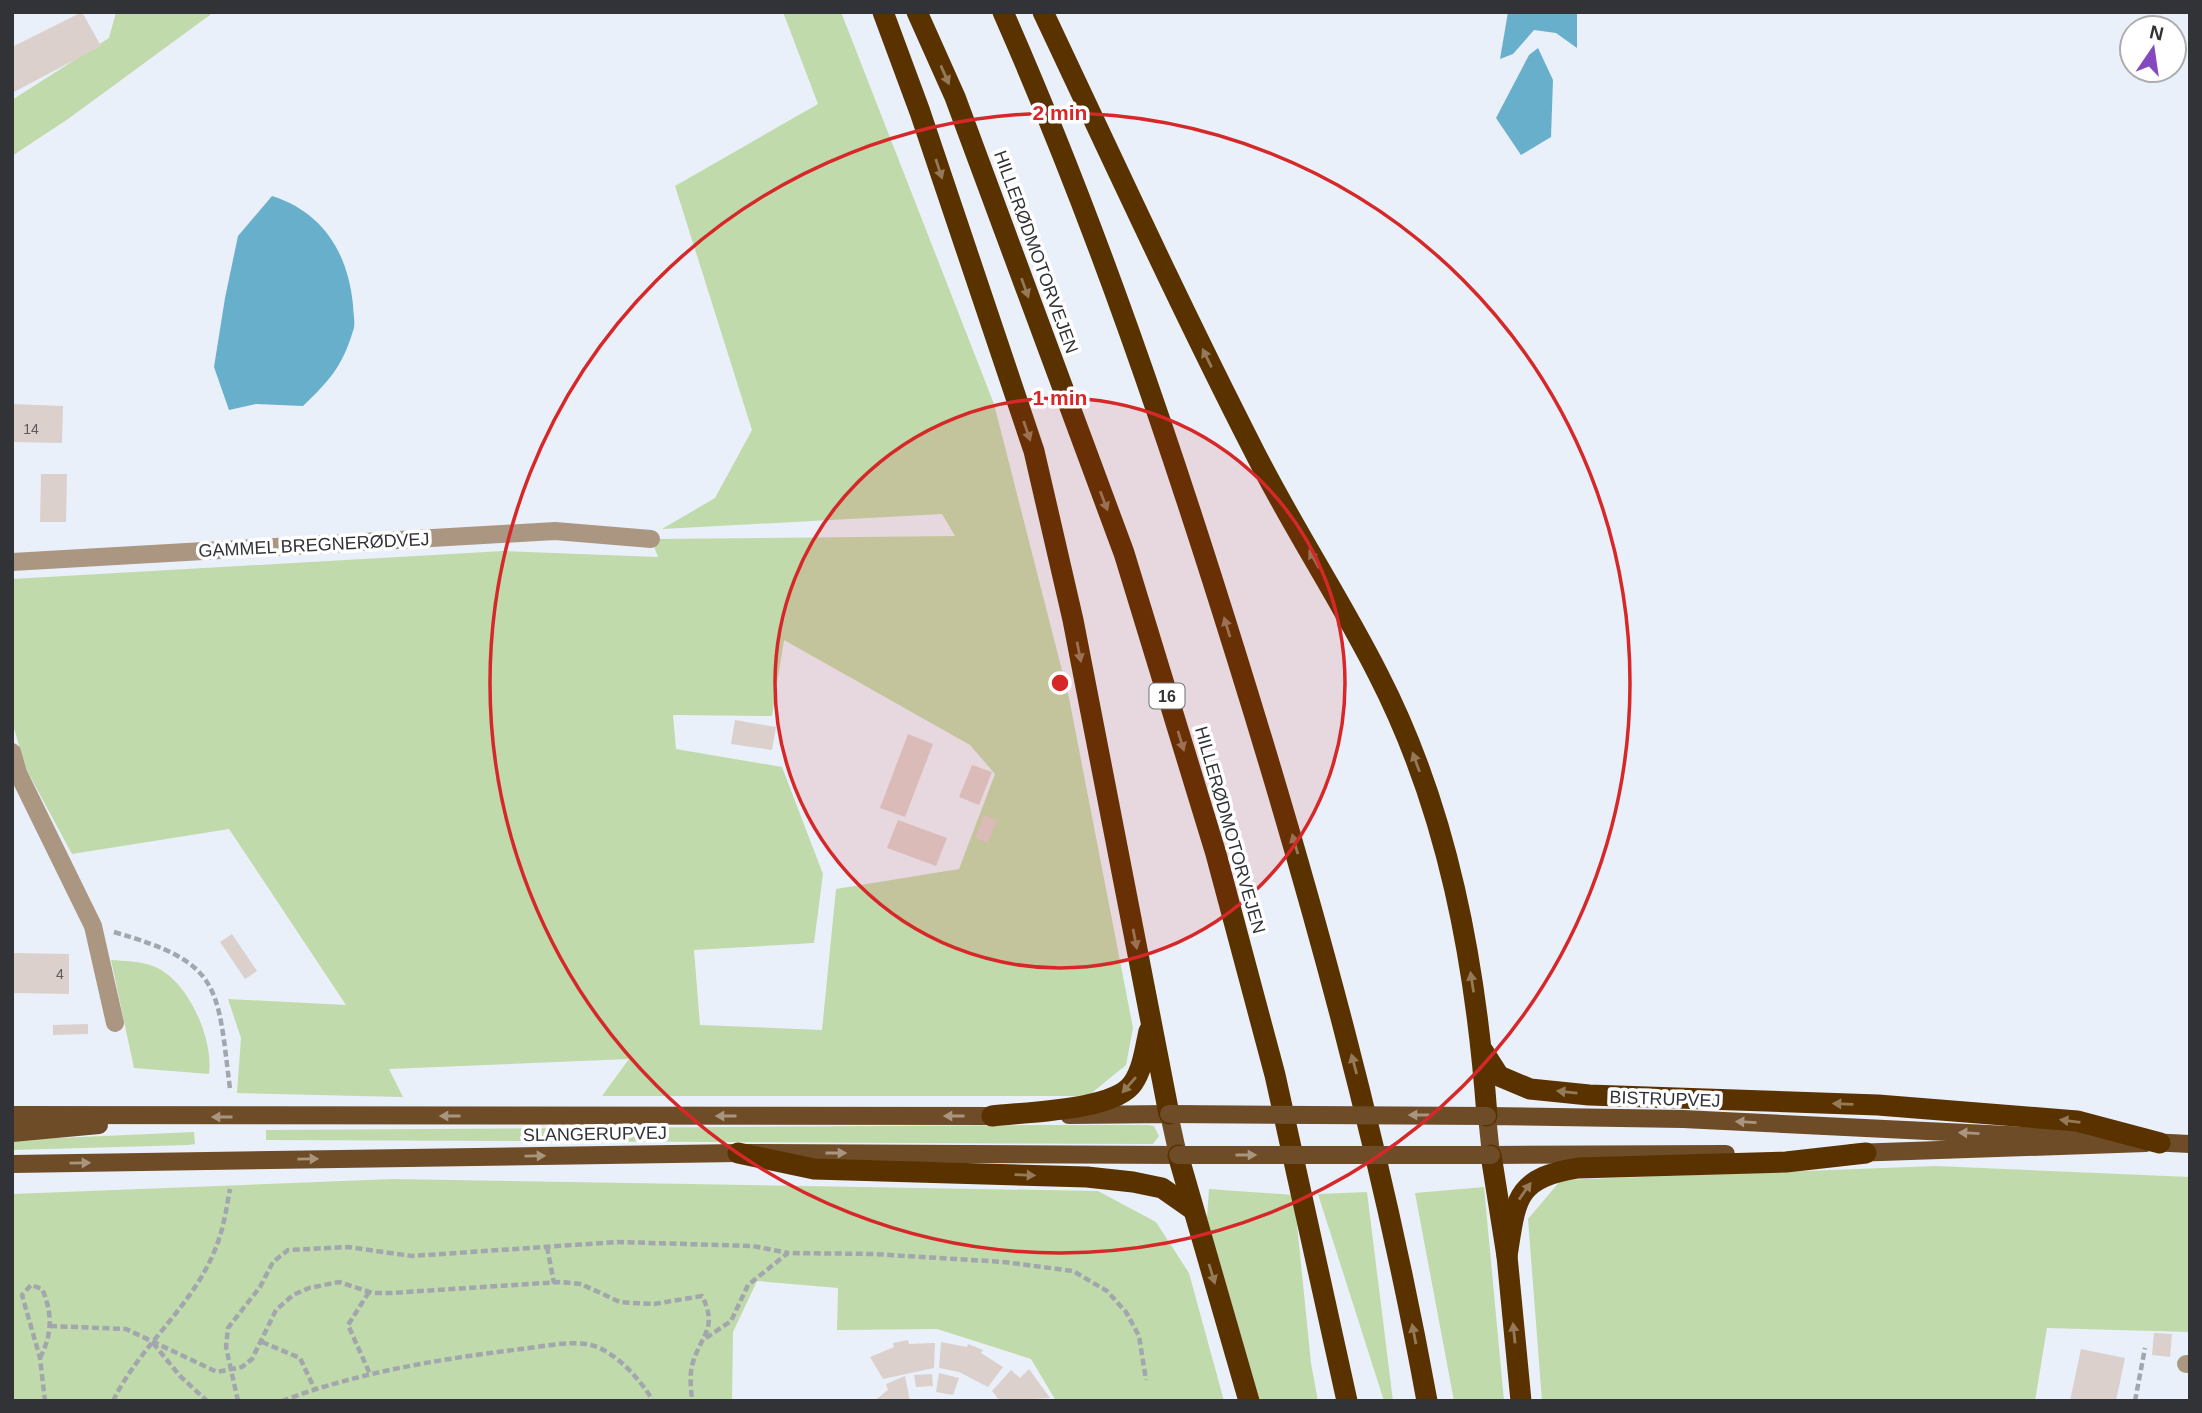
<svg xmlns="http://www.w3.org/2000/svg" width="2202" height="1413" viewBox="0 0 2202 1413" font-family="Helvetica,sans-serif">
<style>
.green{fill:#c1daab;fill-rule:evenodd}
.water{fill:#68afcb}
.building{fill:#dbd0cb}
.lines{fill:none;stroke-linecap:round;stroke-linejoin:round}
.path{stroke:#a2a6ad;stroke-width:4.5;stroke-dasharray:7 3.5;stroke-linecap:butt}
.minor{stroke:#ab9682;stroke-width:18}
.major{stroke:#6f4c28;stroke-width:18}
.highway{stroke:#5a3200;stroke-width:21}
.major-bridge{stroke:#6f4c28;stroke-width:18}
.oneway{fill:#947a59}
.oneway2{fill:#a9947e}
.ring{fill:none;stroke:#d62828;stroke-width:3.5}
.labels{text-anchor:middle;stroke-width:7;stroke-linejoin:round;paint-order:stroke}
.number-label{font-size:14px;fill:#5c5a5c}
.shield{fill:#fff;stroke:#6f7073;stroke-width:2}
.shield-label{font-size:16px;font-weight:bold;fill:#313337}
.street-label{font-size:18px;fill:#313337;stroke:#fff}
.centre{fill:#d62828;stroke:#fff;stroke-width:3.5}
.ring-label{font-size:21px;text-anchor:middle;font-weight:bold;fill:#d62828;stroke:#fff;stroke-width:7;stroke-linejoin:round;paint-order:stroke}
</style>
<rect width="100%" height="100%" fill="#eaf0f9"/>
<g class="green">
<path d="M116 12H214L68 119 12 156V100L109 38Z"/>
<path d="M783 12H841L994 404 1069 698 1133 1028 1126 1065 1088 1096H602L629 1059 389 1069 403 1097 237 1093 241 1038 228 999 346 1005 229 829 72 854 25 767 12 721V579L503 551 658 557 651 539 955 536 942 514 662 529 715 498 752 430 675 186 818 104ZM784 640 970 745 995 774 959 869 836 889 822 1030 700 1025 694 950 814 943 823 874 782 767 676 749 673 715 772 716Z"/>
<path d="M111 960C124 961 138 961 150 965 187 976 214 1039 209 1074L134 1068Z"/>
<path d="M1041 1125H1148L1154 1126 1159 1136 1153 1144 266 1140V1130Z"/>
<path d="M194 1132 195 1144 188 1145 12 1150V1140Z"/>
<path d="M1936 1166 2190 1177V1332L2047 1328 2035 1401H1542L1528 1219 1561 1180Z"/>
<path d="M393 1179 1098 1191 1156 1222 1189 1273 1224 1401H1056L1031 1359 937 1329 837 1330 838 1288 757 1281 733 1332 732 1401H12V1194Z"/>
<path d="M1484 1187 1504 1401H1454L1415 1193Z"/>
<path d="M1209 1189 1294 1195 1311 1363 1318 1401H1260L1207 1218Z"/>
<path d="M1367 1192 1393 1401H1384L1318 1194Z"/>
</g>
<g class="water">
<path d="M1508 12H1577V48L1556 33 1534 30 1513 54 1500 59Z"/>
<path d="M1538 48 1553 80 1551 137 1521 155 1496 118 1529 55Z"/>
<path d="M272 196C323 212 348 253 353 305 353 313 356 324 353 331 342 367 329 381 303 406L256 404 229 410 214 367 225 298 238 236Z"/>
</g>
<g class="building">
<path d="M82 12 101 46 12 93V47Z"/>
<path d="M12 404 63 406 62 443 12 442Z"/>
<path d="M41 474H67L66 522H40Z"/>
<path d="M735 720 776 727 772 750 731 744Z"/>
<path d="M908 734 933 744 905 817 880 808Z"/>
<path d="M972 765 992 772 979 805 959 797Z"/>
<path d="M984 815 997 820 988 843 975 838Z"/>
<path d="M898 820 947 838 936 866 887 848Z"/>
<path d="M232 934 257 971 245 979 220 942Z"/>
<path d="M12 953 69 954V994L12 993Z"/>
<path d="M88 1024V1034L53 1035V1025Z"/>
<path d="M2154 1333 2172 1334 2170 1357 2152 1355Z"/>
<path d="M908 1340 909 1344 935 1343 934 1368 883 1379 870 1357 894 1347 893 1343Z"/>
<path d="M941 1342 967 1347 968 1344 983 1350 981 1353 1003 1367 988 1387 959 1372 939 1368Z"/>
<path d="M2081 1349 2125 1358 2116 1401H2070Z"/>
<path d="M1029 1369 1050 1398 1000 1401 992 1391 1011 1370 1020 1378Z"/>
<path d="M939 1373 959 1378 953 1395 936 1392Z"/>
<path d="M932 1374 933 1386 916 1387 914 1375Z"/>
<path d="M905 1376 910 1401H874L888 1390 886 1384Z"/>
</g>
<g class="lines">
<g class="path">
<path d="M114 932C222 963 217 985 230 1089"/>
<path d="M547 1247 554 1283"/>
<path d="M369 1292 348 1325 370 1374"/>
<path d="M50 1326 126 1329 217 1372 242 1367 252 1359 276 1310 293 1295 309 1288 339 1282 373 1293H391L560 1282 581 1284 620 1302 632 1303 654 1304 702 1296C718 1328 702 1334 693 1362 689 1374 691 1388 692 1401"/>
<path d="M706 1338 731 1321 748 1285 788 1253 874 1254 1004 1262 1073 1271 1107 1291 1126 1312 1139 1336 1146 1380"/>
<path d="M262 1342 300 1358 315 1390"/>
<path d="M153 1343 180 1376 207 1401"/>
<path d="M40 1358C52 1335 53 1313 42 1289L31 1285 22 1295 40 1358 45 1401"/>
<path d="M113 1401C139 1347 191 1308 214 1252 223 1232 226 1211 230 1189"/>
<path d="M238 1401 226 1347 228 1328 260 1287 273 1262 288 1250 348 1247 412 1256 617 1242 753 1246 788 1253"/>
<path d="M282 1401C358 1372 441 1359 521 1349 542 1347 570 1340 591 1345 615 1351 641 1380 653 1401"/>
<path d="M2135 1401 2145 1348"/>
</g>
<g class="minor">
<path d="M12 562 555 531 651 539"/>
<path d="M12 752 18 773 93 926 115 1023"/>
<path d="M2186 1364H2190"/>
</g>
<g class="major">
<path d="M12 1115 1006 1116"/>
<path d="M12 1133 99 1125"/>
<path d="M1852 1153 2146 1143"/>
<path d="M1726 1154 1491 1155 1487 1116 1683 1119 2190 1144"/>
<path d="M12 1164 738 1153 1178 1155 1169 1114 1069 1115"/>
</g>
<g class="highway">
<path d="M883 12 920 112 1034 451 1073 620 1169 1114"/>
<path d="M917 12 955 97 1124 553 1216 854 1275 1075 1347 1401"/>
<path d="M1003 12C1095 221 1169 439 1237 658 1313 902 1381 1149 1427 1401"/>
<path d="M1043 12C1112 158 1179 304 1252 447 1291 525 1339 597 1378 674 1448 810 1476 964 1487 1116"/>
<path d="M1483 1051 1499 1076 1530 1089 1589 1095 1878 1105 2077 1121 2160 1143"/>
<path d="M992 1116C1024 1112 1115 1111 1133 1083 1143 1068 1145 1049 1149 1031"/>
<path d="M738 1153 814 1169 1087 1177 1133 1182 1162 1188 1192 1209"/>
<path d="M1178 1155 1249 1401"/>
<path d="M1491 1155 1507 1256 1521 1401"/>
<path d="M1507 1256C1516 1199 1515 1178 1578 1168L1786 1162 1866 1153"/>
</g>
<g class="major-bridge">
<path d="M1169 1114 1487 1116"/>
<path d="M1178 1155H1491"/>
</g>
</g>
<defs><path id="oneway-solid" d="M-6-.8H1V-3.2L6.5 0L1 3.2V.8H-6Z" transform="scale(1.75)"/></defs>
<g class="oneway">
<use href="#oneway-solid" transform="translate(945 75) rotate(66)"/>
<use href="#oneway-solid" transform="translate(939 169) rotate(72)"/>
<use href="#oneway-solid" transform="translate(1025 288) rotate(70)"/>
<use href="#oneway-solid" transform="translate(1207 358) rotate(-116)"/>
<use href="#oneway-solid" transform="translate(1027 431) rotate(71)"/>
<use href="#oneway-solid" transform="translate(1104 501) rotate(69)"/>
<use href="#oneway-solid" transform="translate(1314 559) rotate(-119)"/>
<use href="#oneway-solid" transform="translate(1227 627) rotate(-107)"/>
<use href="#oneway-solid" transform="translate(1079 652) rotate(79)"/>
<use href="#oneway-solid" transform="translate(1181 741) rotate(73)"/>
<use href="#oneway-solid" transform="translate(1416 762) rotate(-110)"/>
<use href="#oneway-solid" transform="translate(1295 844) rotate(-106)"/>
<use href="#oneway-solid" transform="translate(1135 939) rotate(79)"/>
<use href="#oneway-solid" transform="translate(1472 982) rotate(-99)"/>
<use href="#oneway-solid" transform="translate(1354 1064) rotate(-105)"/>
<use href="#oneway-solid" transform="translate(1129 1085) rotate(131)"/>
<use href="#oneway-solid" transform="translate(1567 1092) rotate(-174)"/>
<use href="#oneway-solid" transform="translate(1843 1104) rotate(-178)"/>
<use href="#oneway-solid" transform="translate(2070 1121) rotate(-173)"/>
<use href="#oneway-solid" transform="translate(1025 1175) rotate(2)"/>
<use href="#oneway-solid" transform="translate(1525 1191) rotate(-55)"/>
<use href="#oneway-solid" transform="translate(1212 1274) rotate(73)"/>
<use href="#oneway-solid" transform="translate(1514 1333) rotate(-96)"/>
<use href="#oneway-solid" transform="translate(1414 1334) rotate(-101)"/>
</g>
<g class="oneway2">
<use href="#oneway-solid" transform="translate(1419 1115) rotate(-180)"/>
<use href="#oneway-solid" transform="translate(450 1116) rotate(180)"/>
<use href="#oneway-solid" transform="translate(726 1116) rotate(180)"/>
<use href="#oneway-solid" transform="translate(954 1116) rotate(180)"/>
<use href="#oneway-solid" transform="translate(222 1117) rotate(180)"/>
<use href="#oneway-solid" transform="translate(1746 1122) rotate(-177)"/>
<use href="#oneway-solid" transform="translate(1969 1133) rotate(-177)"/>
<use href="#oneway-solid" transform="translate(836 1153)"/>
<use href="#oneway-solid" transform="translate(1246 1155)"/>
<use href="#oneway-solid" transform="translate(535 1156) rotate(-1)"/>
<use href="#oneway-solid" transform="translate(308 1159) rotate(-1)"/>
<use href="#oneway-solid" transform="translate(80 1163) rotate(-1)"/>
</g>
<circle cx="1060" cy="683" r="285" fill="#d62828" fill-opacity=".12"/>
<g class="ring">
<circle cx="1060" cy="683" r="285"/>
<circle cx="1060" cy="683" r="570"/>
</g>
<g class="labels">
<g class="number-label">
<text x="31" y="434">14</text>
<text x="60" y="979">4</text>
</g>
<rect class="shield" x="1149.5" y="683.5" width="35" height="25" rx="5"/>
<g class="shield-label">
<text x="1167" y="702">16</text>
</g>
<g class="street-label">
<text transform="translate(1036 252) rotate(70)" y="6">HILLERØDMOTORVEJEN</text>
<text transform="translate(314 545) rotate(-3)" y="6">GAMMEL BREGNERØDVEJ</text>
<text transform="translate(1230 830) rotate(74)" y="6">HILLERØDMOTORVEJEN</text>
<text transform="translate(1665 1099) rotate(2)" y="6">BISTRUPVEJ</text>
<text transform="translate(595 1134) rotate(-1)" y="6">SLANGERUPVEJ</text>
</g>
</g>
<circle cx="1060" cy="683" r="10" class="centre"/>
<g class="ring-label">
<text x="1060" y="120">2 min</text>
<text x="1060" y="405">1 min</text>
</g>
<rect width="2202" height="1413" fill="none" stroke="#313337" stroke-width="28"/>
<g transform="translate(2153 49) rotate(13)"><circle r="33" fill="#ffffff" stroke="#adadaf" stroke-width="2"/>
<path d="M0-5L12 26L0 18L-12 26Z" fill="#8549bf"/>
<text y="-10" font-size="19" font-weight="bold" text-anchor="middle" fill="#313337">N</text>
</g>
</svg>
